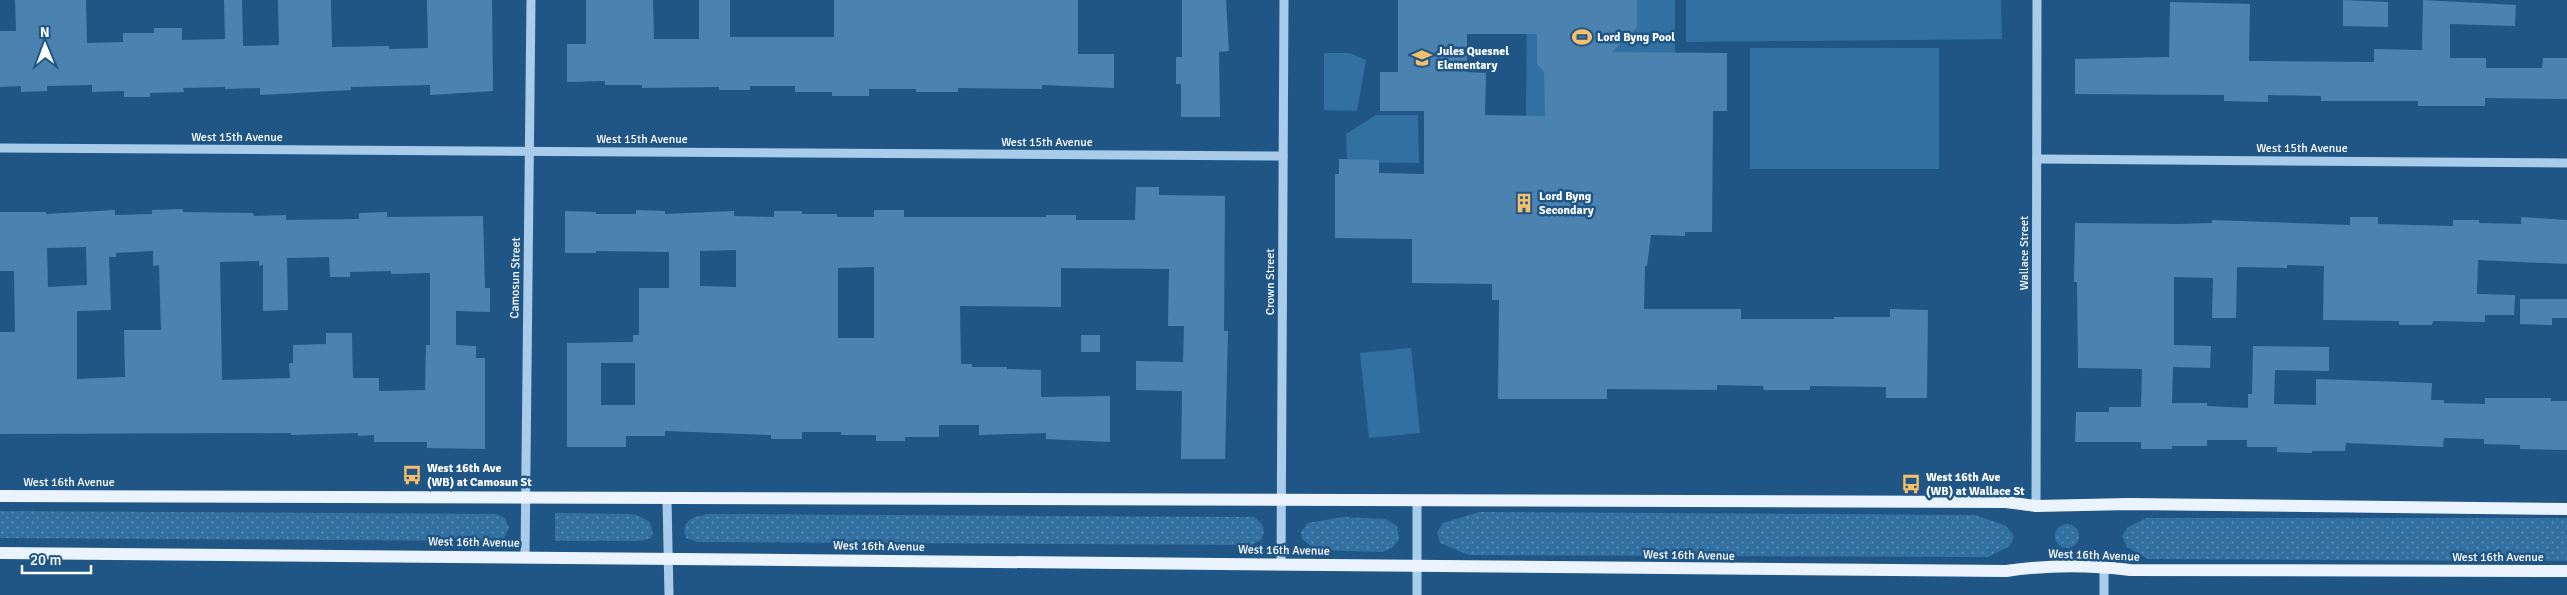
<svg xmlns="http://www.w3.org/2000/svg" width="2567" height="595" viewBox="0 0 2567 595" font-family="Signika,sans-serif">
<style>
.grass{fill:url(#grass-dots)}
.park{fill:#3370a2}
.building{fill:#4c82af;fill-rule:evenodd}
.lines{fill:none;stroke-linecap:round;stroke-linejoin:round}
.minor{stroke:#a8cce9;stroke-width:9}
.major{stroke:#ebf4fe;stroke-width:12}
.labels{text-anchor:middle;stroke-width:5;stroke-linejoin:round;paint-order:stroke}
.poi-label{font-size:12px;font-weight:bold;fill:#fff;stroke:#205685;text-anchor:start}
.street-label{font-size:12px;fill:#fff;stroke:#205685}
</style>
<defs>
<pattern id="grass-dots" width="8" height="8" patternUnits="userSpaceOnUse" patternTransform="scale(1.25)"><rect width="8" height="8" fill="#3370a2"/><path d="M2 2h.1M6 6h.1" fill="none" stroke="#5c8db5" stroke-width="1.8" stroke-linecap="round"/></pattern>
</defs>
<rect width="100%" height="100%" fill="#205685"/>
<g class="grass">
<path d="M0 511 496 514 505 518 509 528 504 538 492 541 0 538Z"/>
<path d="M1479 512 1976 515 2006 526 2014 536 2010 546 1988 557 1469 555 1440 543 1437 532 1443 523Z"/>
<path d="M555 513 626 514 637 515 650 522 653 534 651 538 641 541H555Z"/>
<path d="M708 514 1253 517C1263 522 1267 530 1261 540L1251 545 698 542 686 538C680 520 693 517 708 514Z"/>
<path d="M1343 517 1385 519 1397 526 1399 539 1392 548 1382 552 1316 550 1302 539 1301 532 1308 523Z"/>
<path d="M2146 518H2567V561L2148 559 2127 547 2122 536 2127 528Z"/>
<circle cx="2067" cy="536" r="12"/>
</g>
<g class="park">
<path d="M1527 0H1675V117L1526 116Z"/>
<path d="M1686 0H2001L2002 39 1686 42Z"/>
<rect x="1750" y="48" width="189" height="121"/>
<path d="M1324 53H1350L1366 60 1357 111 1324 110Z"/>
<path d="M1376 115H1418L1419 163 1347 162 1346 134Z"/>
<path d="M1411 348 1420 433 1369 438 1360 353Z"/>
</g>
<g class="building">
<path d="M15 0H86L87 43 123 42V33H154V28H182V40L225 39 224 0H242L243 46 279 45 278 0H331L332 47 389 46V49L428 48 427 0H492L493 91 430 95V85L351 87V90L260 95V88L225 89V87L183 88 184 92 150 93V97H124V91L92 92V85L47 86V91L21 92V86L0 87V31H16Z"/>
<path d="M586 0H653L654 39H699V0H730V37H834V0H1078V54H1114V88L1042 85V89L958 88V92H916V89H869V96H832V92H795V86H750V90H719V87L642 88V85H605V81L567 82V44H586Z"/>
<path d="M1182 0H1226L1229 51 1219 52 1220 117H1181V84H1176V57H1182Z"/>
<path d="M1398 0H1637V27L1612 52 1727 53V111H1713L1712 232H1685V236L1651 235 1647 266H1645L1644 309H1741V319H1834V317H1890V309L1928 310 1927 398H1886V387L1810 386V390H1764L1763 386 1717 385V390L1607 389V399H1498L1499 300H1492V284L1412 283V239L1335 238V174H1339V159L1379 160V173L1424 174V111H1380V72H1398ZM1467 34H1537V64L1544 72 1545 116 1485 115 1486 73 1467 72Z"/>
<path d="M2343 0 2388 2V27L2343 26Z"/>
<path d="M2423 0 2516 5 2515 26 2450 24V58H2486V68H2542L2543 58H2567V99L2485 98V106H2418V101H2321V96L2268 95V102L2224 101V95L2075 94V59L2169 57 2170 2 2250 4 2249 61 2374 62V49L2422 50Z"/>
<path d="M1136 187H1159V195L1225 196 1224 331H1228L1225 459H1181L1182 391 1136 390V361L1183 362 1184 326H1168L1169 269 1061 268V307L960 306 961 364H972V367H1007V369L1041 370V397L1110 396V442L1046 439V433L979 435V425H939V437H905V441H876V435H841V432H802V439H771V435L665 431V436H626V447H567V343L633 342V335H639V288H669V252L596 251V253H565V211L596 212V214H636V210L665 211V214L734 211V216L774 217V211H802V214H837V217H874V210H904V217H1046V215H1076V220H1135ZM736 250V287L700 286V251ZM874 267V338H838V268ZM601 363H635V405H601Z"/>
<path d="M183 209V212L253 213 254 216 286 215V220L359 219V213L387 212V217L483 216 485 288H490V312L456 311V345L476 346V358H485V449L427 448V442H374V435L358 436V433L291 435V433L0 434V332H15L14 271H0V212H46V214L115 210V215L152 214V210ZM86 247 87 285 48 287 47 248ZM153 251V266L159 265 161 330H124L125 377 77 379V311L111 310 109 257H116V253ZM329 257 330 277H350V272L391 271V274L430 273V345H426L425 390 379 391V378H353L352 333H326V344L293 345V363H289L290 378 222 380 220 262 259 261V266L263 265V311L288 310 287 258Z"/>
<path d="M2350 217H2378V224L2453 226V220H2479V223L2521 224V217L2567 220V264L2478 260 2477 294 2515 295 2514 315H2485V322L2433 321 2432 325H2399V321L2323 320 2324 266 2287 265V268L2237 267 2236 318H2212L2213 278 2174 277V345L2211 346 2210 368 2173 367 2172 403H2207V406L2248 408V394H2252L2253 346 2329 347V371L2275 370 2274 404 2316 405V379L2432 383 2431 400H2444V403L2485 404V398H2551V401H2567V450L2520 449V445L2484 444V439L2444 438 2443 447 2346 443 2345 451H2312V453L2277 452V447H2247V440H2207V446H2172V449H2141V442H2075L2076 412H2109V407H2141L2142 369 2078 368 2077 282H2074L2075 223 2178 224 2212 223V220L2350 225Z"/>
<path d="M2520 299H2567V318H2552V325L2520 324Z"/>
<rect x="1081" y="335" width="19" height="17"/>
</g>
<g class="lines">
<g class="minor">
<path d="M0 148 1283 156"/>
<path d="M2037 159 2567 163"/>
<path d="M667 499 669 595"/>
<path d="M1417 500V595"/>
<path d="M2036 506 2037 0"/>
<path d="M525 557 531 0"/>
<path d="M1281 564 1284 0"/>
<path d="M2104 595V567"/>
</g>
<g class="major">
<path d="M0 496 2006 502 2036 506 2129 504 2567 509"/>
<path d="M0 553 2006 571C2047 565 2089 565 2130 570L2567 571"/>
</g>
</g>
<defs>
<symbol id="stadium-bare" viewBox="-9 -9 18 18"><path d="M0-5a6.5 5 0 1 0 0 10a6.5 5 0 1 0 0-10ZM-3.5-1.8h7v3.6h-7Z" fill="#f7bf68" stroke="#205685" stroke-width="2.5" paint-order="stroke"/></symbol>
<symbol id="school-bare" viewBox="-9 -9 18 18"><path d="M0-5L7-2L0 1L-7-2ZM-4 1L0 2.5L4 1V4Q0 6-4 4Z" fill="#f7bf68" stroke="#205685" stroke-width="2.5" paint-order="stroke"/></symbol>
<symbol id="building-bare" viewBox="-9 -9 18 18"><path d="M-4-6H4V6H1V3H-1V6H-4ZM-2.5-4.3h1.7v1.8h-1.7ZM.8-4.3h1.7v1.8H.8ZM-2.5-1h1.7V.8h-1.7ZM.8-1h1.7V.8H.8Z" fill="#f7bf68" stroke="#205685" stroke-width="2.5" paint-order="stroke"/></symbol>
<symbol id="bus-bare" viewBox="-9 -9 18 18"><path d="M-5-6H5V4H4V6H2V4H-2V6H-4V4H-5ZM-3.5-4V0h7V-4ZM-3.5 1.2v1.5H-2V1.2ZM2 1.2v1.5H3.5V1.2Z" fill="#f7bf68" stroke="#205685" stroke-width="2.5" paint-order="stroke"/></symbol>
</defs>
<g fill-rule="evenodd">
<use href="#stadium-bare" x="1568" y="23" width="28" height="28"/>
<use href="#school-bare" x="1408" y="44" width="28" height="28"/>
<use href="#building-bare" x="1510" y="189" width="28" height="28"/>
<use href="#bus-bare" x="398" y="461" width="28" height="28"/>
<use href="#bus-bare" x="1897" y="470" width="28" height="28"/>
</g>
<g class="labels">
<g class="poi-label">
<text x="1597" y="41">Lord Byng Pool</text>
<text x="1437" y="55">Jules Quesnel<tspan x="1437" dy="14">Elementary</tspan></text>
<text x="1539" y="200">Lord Byng<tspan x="1539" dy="14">Secondary</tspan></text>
<text x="427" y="472">West 16th Ave<tspan x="427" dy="14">(WB) at Camosun St</tspan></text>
<text x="1926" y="481">West 16th Ave<tspan x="1926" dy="14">(WB) at Wallace St</tspan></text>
</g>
<g class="street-label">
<text x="237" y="141">West 15th Avenue</text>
<text x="642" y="143">West 15th Avenue</text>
<text x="1047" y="146">West 15th Avenue</text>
<text x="2302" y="152">West 15th Avenue</text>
<text transform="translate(2024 253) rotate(-90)" y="4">Wallace Street</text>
<text transform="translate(515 278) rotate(-89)" y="4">Camosun Street</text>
<text transform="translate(1270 282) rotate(-90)" y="4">Crown Street</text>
<text x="69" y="486">West 16th Avenue</text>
<text transform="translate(474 542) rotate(1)" y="4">West 16th Avenue</text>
<text transform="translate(879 546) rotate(1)" y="4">West 16th Avenue</text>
<text transform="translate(1284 550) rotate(1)" y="4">West 16th Avenue</text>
<text transform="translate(1689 555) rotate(1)" y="4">West 16th Avenue</text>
<text transform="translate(2094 555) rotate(2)" y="4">West 16th Avenue</text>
<text x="2498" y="561">West 16th Avenue</text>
</g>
</g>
<g transform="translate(45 45) rotate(359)" stroke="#205685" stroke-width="4" paint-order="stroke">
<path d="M0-4L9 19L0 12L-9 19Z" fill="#ffffff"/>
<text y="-8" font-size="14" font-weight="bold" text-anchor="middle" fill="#ffffff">N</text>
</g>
<path d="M22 565v8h69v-8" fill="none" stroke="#ffffff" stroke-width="2.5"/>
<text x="30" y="565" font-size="15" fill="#ffffff" stroke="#205685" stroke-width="4" paint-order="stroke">20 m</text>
</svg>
